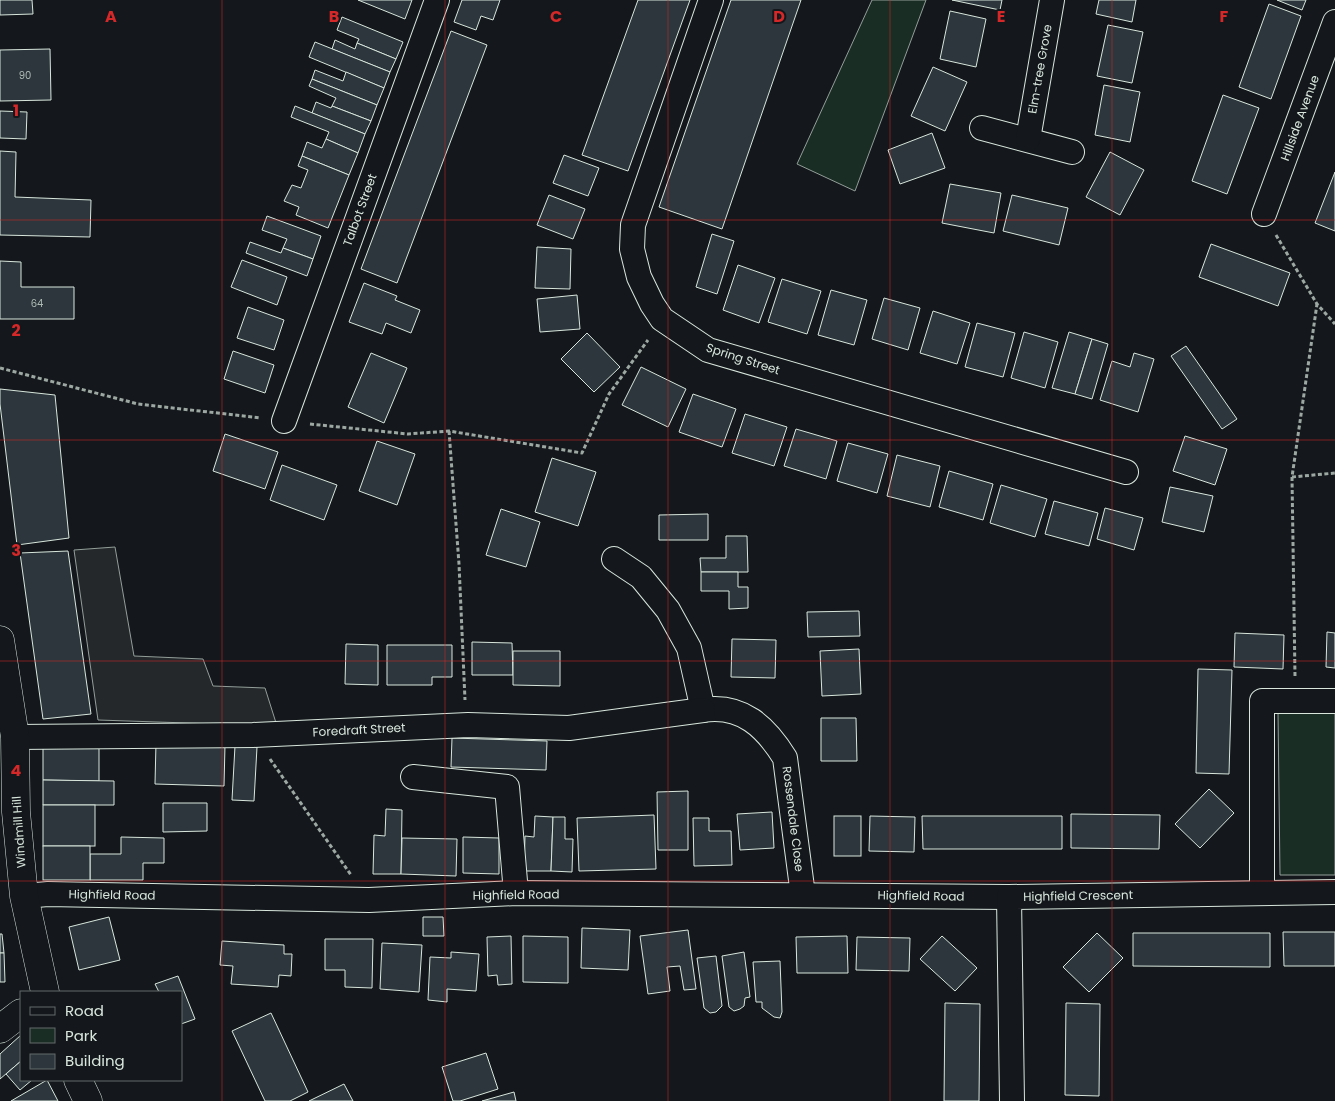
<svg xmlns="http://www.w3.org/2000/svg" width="1335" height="1101" viewBox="0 0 1335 1101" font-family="Poppins,sans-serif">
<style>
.green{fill:#1a2d24;stroke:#939e99}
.parking{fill:#24282b;stroke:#939e99}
.building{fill:#2c363c;stroke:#d8e6dc}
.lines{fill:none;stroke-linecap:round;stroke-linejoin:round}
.minor-casing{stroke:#d8e6dc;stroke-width:26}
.tertiary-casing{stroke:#d8e6dc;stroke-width:29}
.trunk-casing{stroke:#d8e6dc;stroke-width:29}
.path{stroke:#9da8a2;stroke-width:3;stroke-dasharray:4 2.5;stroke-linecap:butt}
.minor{stroke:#14181c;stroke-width:24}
.tertiary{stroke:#14181c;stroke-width:28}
.trunk{stroke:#14181c;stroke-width:28}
.grid{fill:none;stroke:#d62828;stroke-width:1;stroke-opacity:0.55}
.labels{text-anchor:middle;stroke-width:4;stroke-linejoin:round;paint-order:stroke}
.number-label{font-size:10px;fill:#adbab4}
.street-label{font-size:12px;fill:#d8e6dc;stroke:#14181c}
.grid-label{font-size:16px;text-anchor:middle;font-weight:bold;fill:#d62828;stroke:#14181c;stroke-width:4;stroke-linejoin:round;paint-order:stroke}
</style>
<rect width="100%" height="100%" fill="#14181c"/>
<g class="green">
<path d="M872 0H926L855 191 797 164Z"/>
<path d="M1278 712H1335V875H1280Z"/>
</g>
<path class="parking" d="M115 547 134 656 203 659 213 686 265 688 277 726 98 720 74 550Z"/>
<g class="building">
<path d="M0 0H32L33 14 0 15Z"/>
<path d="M358 0H412L405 19Z"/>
<path d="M462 0H500L493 20 481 16 476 30 454 22Z"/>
<path d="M638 0H690L628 171 582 155Z"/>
<path d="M731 0H801L722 229 659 207Z"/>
<path d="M952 0H1002L1000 10Z"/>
<path d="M1099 0H1136L1132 22 1096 14Z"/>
<path d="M1277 0H1306L1302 10Z"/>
<path d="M1269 4 1301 16 1271 99 1239 87Z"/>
<path d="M950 11 986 19 976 67 940 59Z"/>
<path d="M342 17 403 42 396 59 357 43 359 39 337 30Z"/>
<path d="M1108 25 1143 32 1132 83 1097 76Z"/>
<path d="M451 31 487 45 397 283 361 269Z"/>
<path d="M335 40 355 49 357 43 396 59 390 72 332 49Z"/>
<path d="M315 42 390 72 384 88 309 57Z"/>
<path d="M50 49 51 100 0 101V50Z"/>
<path d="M933 67 967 82 945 131 911 116Z"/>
<path d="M315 70 343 81 346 72 384 88 377 105 312 79Z"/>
<path d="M312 79 377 105 371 121 332 106 336 98 309 86Z"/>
<path d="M1104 85 1140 92 1130 142 1095 135Z"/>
<path d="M1223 95 1259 108 1227 194 1192 181Z"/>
<path d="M316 102 331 108 332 106 371 121 365 134 312 113Z"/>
<path d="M295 106 365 134 358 153 326 139 329 132 291 117Z"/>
<path d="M0 111 27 112 26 139 0 138Z"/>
<path d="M932 133 945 168 900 184 888 150Z"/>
<path d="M326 139 358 153 349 175 302 156 307 142 322 148Z"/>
<path d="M0 151 16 152 15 197 91 200 90 237 0 235Z"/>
<path d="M1110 152 1144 170 1120 215 1086 197Z"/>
<path d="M564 155 599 168 588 196 553 183Z"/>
<path d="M302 156 349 175 328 228 296 215 299 207 284 201 292 185 301 188 308 170 298 166Z"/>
<path d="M1335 172V231L1315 223Z"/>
<path d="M950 184 1001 193 994 233 942 223Z"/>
<path d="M549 195 585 209 573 239 537 225Z"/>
<path d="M1012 195 1068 208 1059 245 1003 231Z"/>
<path d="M267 216 321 236 313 259 283 248 287 239 262 230Z"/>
<path d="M712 234 734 241 717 294 696 287Z"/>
<path d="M250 242 281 253 283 248 313 259 307 276 246 253Z"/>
<path d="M1211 244 1290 273 1278 306 1199 277Z"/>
<path d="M537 247 571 249 570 289 535 288Z"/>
<path d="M242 260 287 277 277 305 231 287Z"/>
<path d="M0 261 21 262V287H74V319H0Z"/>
<path d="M738 265 775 278 759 323 723 310Z"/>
<path d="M782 279 821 291 807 334 768 322Z"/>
<path d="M364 283 397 296 395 300 420 310 411 333 386 323 382 334 349 322Z"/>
<path d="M831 290 867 300 854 345 818 335Z"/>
<path d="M577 295 580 329 540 332 537 299Z"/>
<path d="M884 298 920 308 908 350 872 339Z"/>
<path d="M248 307 284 320 274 350 237 338Z"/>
<path d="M933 311 970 323 957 364 920 353Z"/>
<path d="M977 323 1015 333 1003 377 965 367Z"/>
<path d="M1024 332 1058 342 1045 388 1011 378Z"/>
<path d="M1069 332 1092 339 1075 394 1052 388Z"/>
<path d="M587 333 620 367 594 392 561 359Z"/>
<path d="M1092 339 1108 344 1092 399 1075 394Z"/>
<path d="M1186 346 1237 419 1222 429 1171 356Z"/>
<path d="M233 351 274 365 265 393 224 379Z"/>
<path d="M371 353 407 368 384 423 348 407Z"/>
<path d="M1134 353 1154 359 1138 412 1100 400 1112 361 1130 367Z"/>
<path d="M641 367 686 389 668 427 622 405Z"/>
<path d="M0 389 55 395 69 538 17 545 0 404Z"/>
<path d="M693 394 736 409 722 447 679 432Z"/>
<path d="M745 414 787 427 774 466 732 453Z"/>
<path d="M796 429 837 441 826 479 784 466Z"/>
<path d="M225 434 278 452 265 489 213 471Z"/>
<path d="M1185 436 1227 449 1215 485 1173 471Z"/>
<path d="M377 441 415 454 397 505 359 491Z"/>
<path d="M848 443 888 454 877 493 837 481Z"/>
<path d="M897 455 940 466 930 507 887 496Z"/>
<path d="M552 458 596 472 578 526 535 512Z"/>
<path d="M282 465 337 485 324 520 270 500Z"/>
<path d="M949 471 993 484 983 520 939 507Z"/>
<path d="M1001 485 1047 499 1035 537 990 523Z"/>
<path d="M1170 487 1213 496 1204 532 1162 522Z"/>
<path d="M1054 501 1098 513 1089 546 1045 534Z"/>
<path d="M1105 508 1143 518 1134 550 1097 539Z"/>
<path d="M501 509 540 522 526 567 486 555Z"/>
<path d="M708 514V540H659V515Z"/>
<path d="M726 536H747L748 572H701L700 558H726Z"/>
<path d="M68 551 91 714 43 719 20 553Z"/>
<path d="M701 572H738V587H748V608L729 609V591H701Z"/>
<path d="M859 611 860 636 808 637 807 612Z"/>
<path d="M1327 632 1335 633V668L1326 667Z"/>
<path d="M1235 633 1284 635 1283 669 1234 667Z"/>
<path d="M732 639 776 640 775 678 731 677Z"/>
<path d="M472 642 512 643 513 675H472Z"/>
<path d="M346 644 378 645V685L345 684Z"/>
<path d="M387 645H452V677H432V685H387Z"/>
<path d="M859 649 861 694 822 696 820 651Z"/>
<path d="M513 651H560V686L513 685Z"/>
<path d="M1198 669 1232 670 1229 774 1196 773Z"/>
<path d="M821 718H856L857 761H821Z"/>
<path d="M452 738 547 741 546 770 451 767Z"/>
<path d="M156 743 225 745 224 786 155 784Z"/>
<path d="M43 745 99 746V781L43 780Z"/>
<path d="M235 746 257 747 254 801 232 800Z"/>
<path d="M43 780 114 781V805H43Z"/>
<path d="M1209 789 1234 813 1200 848 1175 824Z"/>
<path d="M688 791V850H658L657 792Z"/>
<path d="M163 803H207V831L163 832Z"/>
<rect x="43" y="805" width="52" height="41"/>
<path d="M386 809 402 810 401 874H373L374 835 385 836Z"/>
<path d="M772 812 774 848 740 850 737 814Z"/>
<path d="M1071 814 1160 815 1159 849 1071 848Z"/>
<path d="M654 815 656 869 579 871 577 818Z"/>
<path d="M535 816 553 817 551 871H524L525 836 534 837Z"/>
<rect x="834" y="816" width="27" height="40"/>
<path d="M870 816 915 817 914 852 869 851Z"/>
<path d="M922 816H1062V849H923Z"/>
<path d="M553 817H565V839H573L572 872 551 871Z"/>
<path d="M693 818H709V831H731L732 865 694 866Z"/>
<path d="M121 837 164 838V863H143V880H90V854H121Z"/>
<path d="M463 837 499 838V874L463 873Z"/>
<path d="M402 838 457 839 456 876 401 874Z"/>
<rect x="43" y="846" width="47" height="34"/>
<path d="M109 917 120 960 79 970 69 927Z"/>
<path d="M423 917H443L444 936H423Z"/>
<path d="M582 928 630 930 628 970 581 968Z"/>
<path d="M688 930 696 989 684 990 680 966 667 967 670 991 648 994 640 936Z"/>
<path d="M1283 932H1335V966H1284Z"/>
<path d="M1097 933 1123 958 1089 992 1063 967Z"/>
<path d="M1133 933H1270V967L1133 966Z"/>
<path d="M0 934H2L4 953H0Z"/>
<path d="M511 936 512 984 498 985 497 975 488 976 487 937Z"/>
<path d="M523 936 568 937V983L523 982Z"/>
<path d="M847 936 848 973H797L796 937Z"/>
<path d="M942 936 977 968 955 991 920 959Z"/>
<path d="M857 937 910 938 909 971 856 970Z"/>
<path d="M325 939H373L372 988 345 987V970H325Z"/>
<path d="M222 941 284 945V954H292L291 976 279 975 278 987 231 984 233 966 220 965Z"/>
<path d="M382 943 422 945 419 992 380 989Z"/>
<path d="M451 952 479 954 476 991 447 989V1002L428 1000 430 957 451 958Z"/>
<path d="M744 952 750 997 745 998 744 1006 740 1009 734 1011 729 1007 722 956Z"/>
<path d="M0 953H4L5 982H0Z"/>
<path d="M716 956 722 1006 716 1012 710 1013 704 1008 697 958Z"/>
<path d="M780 961 782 1012 780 1018 774 1017 762 1008V1002H756L753 962Z"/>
<path d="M178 976 195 1019 181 1024V992H159L155 984Z"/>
<path d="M945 1003 980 1004 979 1101H944Z"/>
<path d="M1066 1003 1100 1004 1099 1096 1065 1095Z"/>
<path d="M271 1013 308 1092 290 1101H265L232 1031Z"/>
<path d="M21 1035V1061L0 1079V1054Z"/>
<path d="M486 1053 498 1089 460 1101H453L442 1067Z"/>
<path d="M21 1061V1080H32L20 1090 6 1074Z"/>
<path d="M47 1080 58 1101H11Z"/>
<path d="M344 1084 353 1101H309Z"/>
<path d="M514 1092 516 1101H482Z"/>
</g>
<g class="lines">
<defs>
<g id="minor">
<path d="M711 0 633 225 632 249 639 277 652 304 662 319 708 350 1126 472"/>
<path d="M982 128 1072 152"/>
<path d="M1028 139 1052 0"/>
<path d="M1264 214 1335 22"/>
<path d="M284 421 437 0"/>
<path d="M614 559 641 577 668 610 689 648 703 710C742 704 766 727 785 758L803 895"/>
<path d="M15 737 253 735 468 725 569 728 703 710"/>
<path d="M413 777 507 787 516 893"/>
<path d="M1262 892V701H1335"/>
<path d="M24 896 48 894 369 900 516 893 1009 897"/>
<path d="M1012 1101 1009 897 1335 892"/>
</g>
<path id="tertiary" d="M0 1029 21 1013"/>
<g id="trunk">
<path d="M0 640 15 737 16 812 24 896 45 992"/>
<path d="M78 1080 88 1101"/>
</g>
</defs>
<use href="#minor" class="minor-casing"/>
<use href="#tertiary" class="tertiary-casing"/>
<use href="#trunk" class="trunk-casing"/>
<g class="path">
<path d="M1276 235 1317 304 1335 324"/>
<path d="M0 368 138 404 261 418"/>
<path d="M310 424 408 434 449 431 582 453 609 394 648 340"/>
<path d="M449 431 459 564 465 700"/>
<path d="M1292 477 1335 473"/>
<path d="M1295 676 1292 477 1317 304"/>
<path d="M270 759 351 875"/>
</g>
<use href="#minor" class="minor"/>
<use href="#tertiary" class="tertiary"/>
<use href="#trunk" class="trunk"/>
</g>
<path class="grid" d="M222 0V1101M445 0V1101M668 0V1101M890 0V1101M1112 0V1101M0 220H1335M0 440H1335M0 661H1335M0 881H1335"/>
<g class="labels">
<g class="number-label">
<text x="25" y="79">90</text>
<text x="37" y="307">64</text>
</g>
<g class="street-label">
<text transform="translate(1040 69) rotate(-80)" y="4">Elm-tree Grove</text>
<text transform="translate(1300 118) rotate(-70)" y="4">Hillside Avenue</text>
<text transform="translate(360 210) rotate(-70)" y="4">Talbot Street</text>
<text transform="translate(743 359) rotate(18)" y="4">Spring Street</text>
<text transform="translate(359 730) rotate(-3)" y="4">Foredraft Street</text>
<text transform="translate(793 819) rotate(83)" y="4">Rossendale Close</text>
<text transform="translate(19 832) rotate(-94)" y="4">Windmill Hill</text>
<text transform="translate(112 895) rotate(1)" y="4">Highfield Road</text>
<text transform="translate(516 895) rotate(-1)" y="4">Highfield Road</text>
<text transform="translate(921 896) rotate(1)" y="4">Highfield Road</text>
<text transform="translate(1078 896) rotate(-1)" y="4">Highfield Crescent</text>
</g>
</g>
<g class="grid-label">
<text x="111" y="22">A</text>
<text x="334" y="22">B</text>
<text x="556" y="22">C</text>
<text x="779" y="22">D</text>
<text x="1001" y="22">E</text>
<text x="1224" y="22">F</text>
<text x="16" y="116">1</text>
<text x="16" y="336">2</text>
<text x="16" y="556">3</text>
<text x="16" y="776">4</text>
</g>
<rect x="20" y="991" width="162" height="90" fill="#14181c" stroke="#626a69"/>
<rect x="30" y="1007" width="25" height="8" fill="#14181c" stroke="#626a69"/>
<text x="65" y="1016" font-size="15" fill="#d8e6dc">Road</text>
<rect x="30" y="1028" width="25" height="15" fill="#1a2d24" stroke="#626a69"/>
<text x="65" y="1041" font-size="15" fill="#d8e6dc">Park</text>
<rect x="30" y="1054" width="25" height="15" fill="#2c363c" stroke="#626a69"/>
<text x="65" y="1066" font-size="15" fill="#d8e6dc">Building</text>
</svg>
